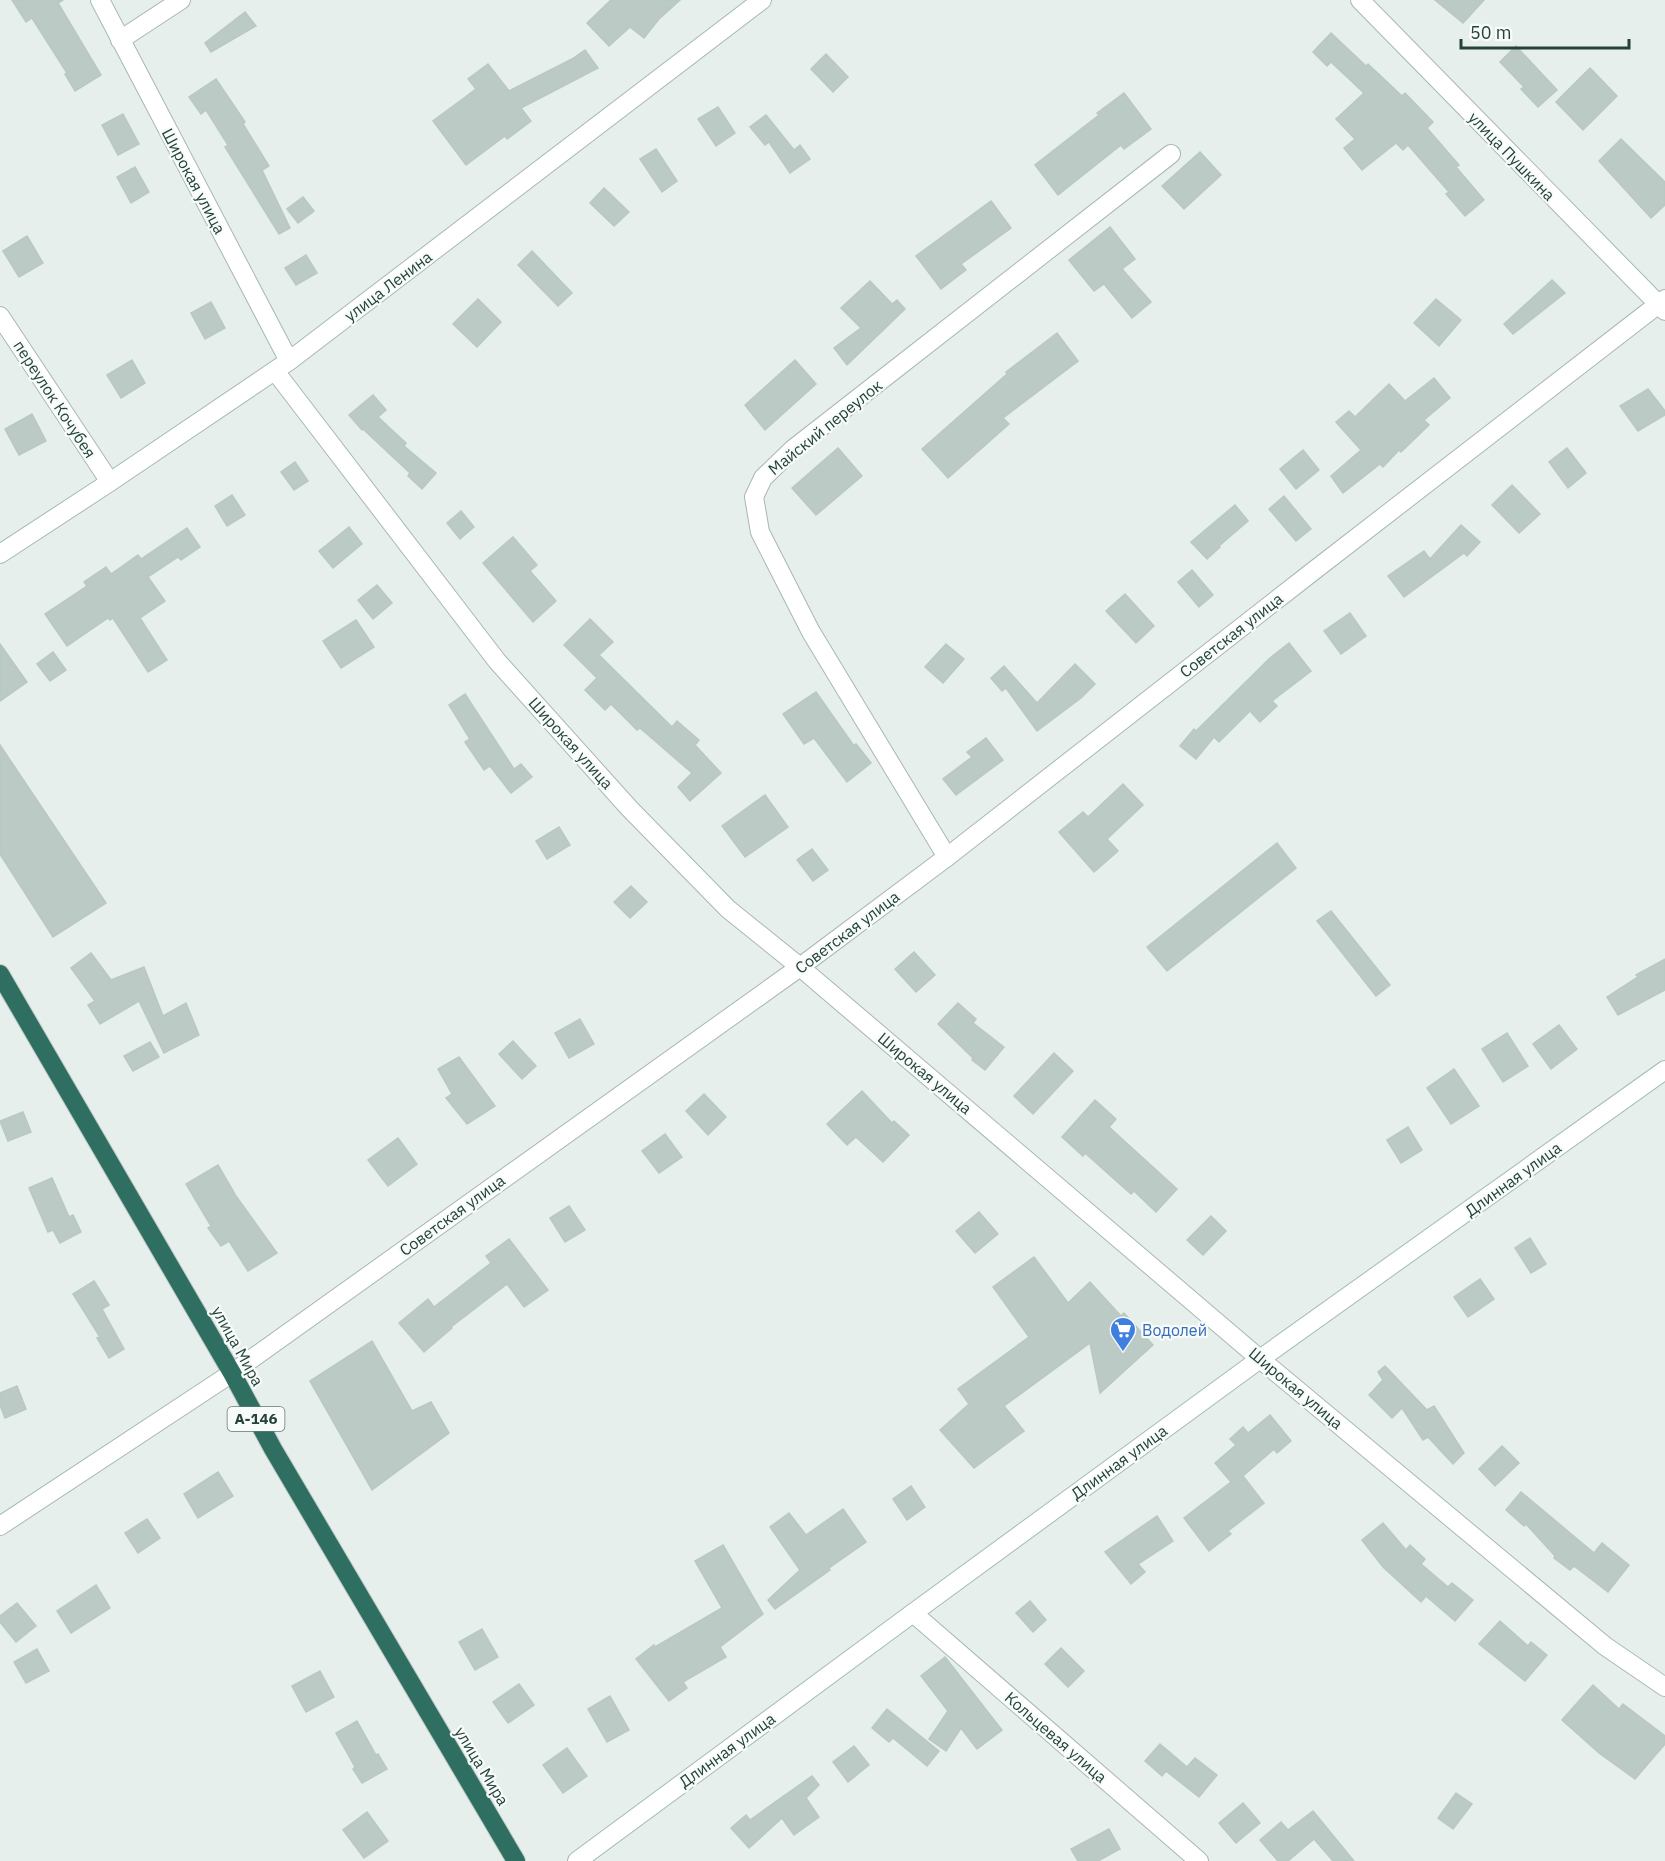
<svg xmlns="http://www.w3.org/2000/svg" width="1665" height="1861" viewBox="0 0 1665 1861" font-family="'IBM Plex Sans',sans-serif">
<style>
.building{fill:#bbcac4;stroke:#b8c9c2;stroke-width:1.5}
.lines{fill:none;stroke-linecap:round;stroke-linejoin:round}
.street-casing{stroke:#a8b8b2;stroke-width:20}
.secondary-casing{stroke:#a4bbb3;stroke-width:20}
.highway-casing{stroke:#c2cac8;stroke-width:20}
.street{stroke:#fff;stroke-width:18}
.secondary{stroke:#fff;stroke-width:18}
.highway{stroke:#2f6f62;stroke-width:18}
.labels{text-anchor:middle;stroke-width:4.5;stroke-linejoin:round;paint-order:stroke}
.shield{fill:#f7fbf9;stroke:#637a73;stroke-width:1.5}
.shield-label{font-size:15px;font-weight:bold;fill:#24423a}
.street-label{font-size:16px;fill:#24423a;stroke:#f7fbf9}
.shop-label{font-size:16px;fill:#366cbe;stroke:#f7fbf9;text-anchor:start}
</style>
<rect width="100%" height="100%" fill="#e6efeb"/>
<g class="building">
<path d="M12 0H63L58 3 101 75 75 91 65 74 67 73 32 18 26 22Z"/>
<path d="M611 0H680L659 19 644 38 630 27 609 46 587 23Z"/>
<path d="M1435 0H1484L1463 23Z"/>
<path d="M245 12 256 26 211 52 205 43Z"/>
<path d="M1331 33 1366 66 1368 64 1402 96 1405 93 1433 122 1427 128 1459 165 1456 167 1484 200 1465 216 1446 194 1449 192 1408 145 1403 150 1396 143 1362 170 1344 148 1355 139 1336 119 1364 93 1331 62 1327 66 1313 52Z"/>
<path d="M1516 46 1557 90 1538 107 1521 89 1524 87 1500 62Z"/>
<path d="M585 50 598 68 521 108 531 121 507 139 505 136 466 165 433 121 476 89 468 79 488 64 509 91 572 59Z"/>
<path d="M826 54 848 77 833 92 811 69Z"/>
<path d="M1590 68 1617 96 1583 130 1556 102Z"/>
<path d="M216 79 245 122 243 124 269 166 262 170 290 228 279 234 225 147 228 145 206 110 201 114 189 97Z"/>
<path d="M1124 93 1151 129 1124 149 1121 145 1058 195 1035 165 1099 115 1097 113Z"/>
<path d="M718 107 735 133 716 146 698 119Z"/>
<path d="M123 114 139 144 118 155 102 125Z"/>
<path d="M766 115 794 150 800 145 810 159 790 173 769 142 765 145 750 127Z"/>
<path d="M1621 139 1665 182V205L1651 218 1599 161Z"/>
<path d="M656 149 677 181 662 192 640 159Z"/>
<path d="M1200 152 1221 175 1184 209 1162 186Z"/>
<path d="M135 167 149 192 131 203 117 177Z"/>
<path d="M604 188 629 212 614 226 590 203Z"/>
<path d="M303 197 314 211 298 223 287 209Z"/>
<path d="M991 201 1011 228 961 264 966 270 941 289 916 256Z"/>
<path d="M1110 227 1135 259 1122 269 1151 302 1132 318 1104 284 1094 291 1069 260Z"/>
<path d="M27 236 43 263 19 277 3 251Z"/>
<path d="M532 251 572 293 558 306 518 265Z"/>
<path d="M306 255 317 273 296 285 285 268Z"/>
<path d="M1552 280 1565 293 1513 334 1504 324Z"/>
<path d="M870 281 892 304 897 300 905 309 847 365 834 348 861 328 841 308Z"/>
<path d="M478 299 501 322 477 347 453 324Z"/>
<path d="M1436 299 1461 320 1439 346 1414 323Z"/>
<path d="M211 302 225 328 205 339 191 313Z"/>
<path d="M1057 333 1078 361 1003 418 1009 424 948 478 922 449 1007 374 1006 372Z"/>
<path d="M132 360 145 383 121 398 107 375Z"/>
<path d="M795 360 816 384 765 430 745 405Z"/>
<path d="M1434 378 1450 398 1424 420 1429 425 1401 452 1399 450 1383 467 1380 464 1343 493 1331 476 1361 450 1336 422 1349 411 1355 417 1389 384 1405 401Z"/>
<path d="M1648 389 1665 411V415L1638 431 1620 406Z"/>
<path d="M373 395 386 410 378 417 406 443 404 446 436 473 422 489 408 476 410 473 363 429 362 430 349 415Z"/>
<path d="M32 414 46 441 19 455 5 429Z"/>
<path d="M838 448 862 476 816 515 792 488Z"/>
<path d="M1567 448 1586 473 1568 488 1549 462Z"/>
<path d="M1303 450 1319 470 1296 489 1280 469Z"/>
<path d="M295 462 308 481 294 490 281 472Z"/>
<path d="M1512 485 1540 514 1519 533 1492 505Z"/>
<path d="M232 495 245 515 227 526 215 506Z"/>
<path d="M1284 496 1311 529 1296 541 1269 509Z"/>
<path d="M1235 505 1248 521 1219 546 1220 547 1207 559 1191 542Z"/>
<path d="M461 511 474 527 460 539 447 523Z"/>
<path d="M1461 525 1480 542 1467 556 1464 553 1404 597 1388 576 1424 551 1430 559Z"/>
<path d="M349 527 362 544 333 568 319 551Z"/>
<path d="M187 528 200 547 181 560 178 557 148 577 165 601 140 618 167 660 148 672 113 618 110 620 108 618 67 646 45 614 87 586 84 582 106 567 111 574 138 555 141 559Z"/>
<path d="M513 537 537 565 530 571 556 601 533 622 483 563Z"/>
<path d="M1192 570 1213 595 1199 607 1178 582Z"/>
<path d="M377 585 392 603 373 619 358 600Z"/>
<path d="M1125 594 1154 626 1136 643 1106 611Z"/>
<path d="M1350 613 1366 636 1341 654 1324 631Z"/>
<path d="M590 619 613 642 599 655 672 727 677 721 699 740 695 745 721 773 690 801 678 787 692 773 640 728 637 730 611 704 605 710 585 690 597 678 564 645Z"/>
<path d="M356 620 374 647 341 668 323 641Z"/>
<path d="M1289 643 1311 671 1272 701 1277 706 1260 722 1250 711 1219 742 1214 737 1196 759 1180 746 1194 729 1196 731 1270 658Z"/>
<path d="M0 644 27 682 0 701Z"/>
<path d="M946 644 964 659 943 683 925 667Z"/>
<path d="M53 652 66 670 50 681 37 664Z"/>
<path d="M1075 664 1095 684 1081 698 1037 731 1006 688 1002 691 991 678 1004 666 1037 703Z"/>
<path d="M816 692 854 746 856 744 871 763 847 782 814 738 804 744 783 714Z"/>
<path d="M465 694 514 769 521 764 532 777 511 793 490 766 484 770 465 742 470 739 449 705Z"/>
<path d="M986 738 1003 760 956 795 943 779 972 757 967 752Z"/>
<path d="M0 745 106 903 53 937 0 854Z"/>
<path d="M1123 784 1143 805 1107 839 1118 851 1094 872 1059 832 1083 812 1088 817Z"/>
<path d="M765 795 788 827 745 857 722 826Z"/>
<path d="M559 827 570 845 547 859 536 841Z"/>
<path d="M1277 843 1296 868 1167 971 1147 947Z"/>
<path d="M812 849 828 870 813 881 797 860Z"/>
<path d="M631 886 647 902 630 918 614 902Z"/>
<path d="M1331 911 1390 985 1376 996 1317 921Z"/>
<path d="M914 952 935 975 916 992 895 969Z"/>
<path d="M91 953 111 980 144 967 163 1016 186 1003 199 1035 164 1053 139 1001 100 1024 88 1005 95 1001 71 968Z"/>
<path d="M1665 959V990L1618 1015 1607 997 1638 977 1636 975Z"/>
<path d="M958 1003 976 1019 973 1023 1004 1047 985 1070 972 1060 973 1058 938 1024Z"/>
<path d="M580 1019 594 1044 569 1058 555 1033Z"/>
<path d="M1559 1025 1577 1049 1551 1069 1533 1044Z"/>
<path d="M1507 1033 1528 1066 1503 1082 1482 1049Z"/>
<path d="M513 1041 536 1066 522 1079 499 1054Z"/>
<path d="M150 1042 159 1057 133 1071 124 1056Z"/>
<path d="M1054 1053 1073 1071 1033 1114 1014 1096Z"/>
<path d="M459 1057 495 1106 467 1124 446 1098 452 1094 438 1069Z"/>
<path d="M1454 1069 1479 1106 1451 1124 1427 1088Z"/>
<path d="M862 1091 892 1123 894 1121 909 1135 883 1162 856 1137 847 1145 827 1124Z"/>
<path d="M704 1094 726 1117 708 1135 686 1111Z"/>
<path d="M1095 1100 1116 1119 1109 1127 1177 1189 1156 1212 1134 1191 1131 1194 1085 1153 1083 1156 1062 1137Z"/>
<path d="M23 1112 31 1132 8 1141 0 1121Z"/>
<path d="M1408 1127 1422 1150 1401 1163 1387 1140Z"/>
<path d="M665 1134 682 1157 659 1173 642 1151Z"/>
<path d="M398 1138 417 1164 388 1186 368 1160Z"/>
<path d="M218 1165 236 1196 277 1253 248 1271 229 1241 221 1246 208 1228 211 1226 186 1184Z"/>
<path d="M52 1178 69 1217 73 1215 81 1232 60 1243 53 1230 48 1232 29 1188Z"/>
<path d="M569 1206 585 1230 565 1242 550 1218Z"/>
<path d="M979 1212 998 1234 975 1253 956 1231Z"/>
<path d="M1211 1216 1226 1231 1203 1255 1187 1240Z"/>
<path d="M1530 1238 1546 1264 1531 1273 1515 1248Z"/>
<path d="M509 1239 548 1290 524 1307 507 1284 451 1327 452 1328 424 1352 399 1323 428 1299 434 1307 491 1263 486 1256Z"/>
<path d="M1034 1257 1068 1303 1090 1282 1121 1316 1124 1313 1153 1345 1100 1393 1090 1343 1004 1406 1024 1431 974 1468 940 1430 969 1404 958 1389 1029 1337 993 1287Z"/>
<path d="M1480 1279 1494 1299 1468 1317 1454 1297Z"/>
<path d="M94 1281 109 1305 102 1309 124 1349 109 1358 97 1338 100 1337 73 1294Z"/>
<path d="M372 1341 412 1411 431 1402 449 1433 372 1490 310 1381Z"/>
<path d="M1385 1366 1427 1410 1434 1406 1464 1453 1453 1464 1428 1437 1423 1440 1402 1408 1392 1418 1369 1395 1383 1380 1378 1372Z"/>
<path d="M17 1386 26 1409 5 1418 0 1405V1393Z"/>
<path d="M1270 1415 1291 1441 1277 1453 1274 1449 1243 1476 1264 1503 1228 1531 1231 1534 1209 1551 1184 1518 1231 1482 1215 1463 1236 1445 1230 1439 1243 1427 1248 1433Z"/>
<path d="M1502 1446 1519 1463 1495 1486 1479 1469Z"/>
<path d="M218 1472 233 1496 198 1518 184 1494Z"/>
<path d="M911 1486 925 1507 907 1520 893 1499Z"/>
<path d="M1521 1492 1594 1553 1602 1543 1629 1565 1608 1592 1574 1566 1570 1570 1554 1558 1555 1556 1526 1524 1524 1526 1506 1510Z"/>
<path d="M843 1509 866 1542 829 1568 830 1570 775 1609 768 1600 800 1570 770 1527 789 1513 806 1535Z"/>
<path d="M1157 1516 1173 1541 1138 1564 1145 1572 1131 1584 1105 1552Z"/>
<path d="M147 1519 160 1538 138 1553 125 1533Z"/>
<path d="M1383 1523 1406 1550 1410 1545 1425 1559 1421 1564 1448 1587 1452 1583 1473 1600 1455 1621 1426 1596 1421 1602 1383 1567 1362 1540Z"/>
<path d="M723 1545 763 1614 720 1647 726 1657 683 1682 687 1688 669 1701 636 1659 654 1645 655 1647 722 1608 695 1561Z"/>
<path d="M96 1585 110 1608 71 1633 57 1611Z"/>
<path d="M1030 1601 1046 1620 1033 1632 1016 1613Z"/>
<path d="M17 1603 36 1626 16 1642 0 1622V1616Z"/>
<path d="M1500 1621 1528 1646 1531 1642 1547 1655 1525 1681 1479 1644Z"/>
<path d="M482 1629 498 1657 475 1670 459 1642Z"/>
<path d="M1061 1648 1084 1671 1068 1687 1045 1664Z"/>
<path d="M37 1649 49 1671 26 1683 14 1662Z"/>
<path d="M945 1657 1002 1730 977 1749 961 1728 946 1751 929 1739 948 1711 921 1676Z"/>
<path d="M320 1671 334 1697 306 1712 292 1686Z"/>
<path d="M519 1684 534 1705 508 1723 493 1702Z"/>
<path d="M1593 1685 1619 1709 1623 1704 1665 1736V1744L1635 1779 1599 1753 1562 1720Z"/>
<path d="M610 1696 629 1730 607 1742 588 1709Z"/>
<path d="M887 1709 939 1751 927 1766 893 1738 889 1742 872 1728Z"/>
<path d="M357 1721 376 1755 378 1754 387 1769 362 1783 353 1769 355 1767 336 1733Z"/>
<path d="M1160 1744 1187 1767 1195 1758 1217 1775 1199 1797 1166 1771 1162 1776 1145 1761Z"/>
<path d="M854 1746 869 1765 848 1782 833 1762Z"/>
<path d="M567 1748 587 1776 563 1793 543 1765Z"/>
<path d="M812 1776 819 1785 806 1798 819 1817 794 1835 782 1818 749 1848 731 1828 746 1815 750 1820Z"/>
<path d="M1456 1793 1472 1804 1453 1829 1438 1818Z"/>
<path d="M1243 1803 1260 1823 1236 1843 1219 1823Z"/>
<path d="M1313 1811 1354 1861H1333L1314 1839 1288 1861H1278L1260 1840 1281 1822 1288 1830Z"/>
<path d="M367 1812 388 1841 364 1858 343 1830Z"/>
<path d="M1109 1829 1120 1849 1098 1861H1078L1071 1849Z"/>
</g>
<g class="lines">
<defs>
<g id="street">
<path d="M100 0 289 361"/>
<path d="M1360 0 1665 311"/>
<path d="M120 40 181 0"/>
<path d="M0 316 110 482"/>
<path d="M275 371 497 661 629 808 728 909 800 967 1260 1359 1605 1646 1665 1687"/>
<path d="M0 554 110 482 289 361 762 0"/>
<path d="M947 857 811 632 760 532 754 497 763 478 793 449 1171 154"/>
<path d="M0 1526 232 1373 800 967 947 857 1307 576 1665 299"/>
<path d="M913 1613 1199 1861"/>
</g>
<path id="secondary" d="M577 1861 913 1613 1260 1359 1665 1070"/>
<path id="highway" d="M0 974 232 1373 273 1449 516 1861"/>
</defs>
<use href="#street" class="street-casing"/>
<use href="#secondary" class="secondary-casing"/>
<use href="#highway" class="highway-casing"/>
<use href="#street" class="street"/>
<use href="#secondary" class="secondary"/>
<use href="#highway" class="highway"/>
</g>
<defs>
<symbol id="supermarket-pin" viewBox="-11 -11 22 30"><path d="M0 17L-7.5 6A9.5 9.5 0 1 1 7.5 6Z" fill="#3f7fe0" stroke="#f7fbf9"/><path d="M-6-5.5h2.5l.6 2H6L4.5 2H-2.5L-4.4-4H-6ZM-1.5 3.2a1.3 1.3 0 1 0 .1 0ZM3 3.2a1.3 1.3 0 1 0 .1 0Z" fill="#fff"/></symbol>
</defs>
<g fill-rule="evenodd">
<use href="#supermarket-pin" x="1108" y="1315" width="30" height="40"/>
</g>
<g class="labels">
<rect class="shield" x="227.5" y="1407" width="57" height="24" rx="4.5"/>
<g class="shield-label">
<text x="256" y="1424">А-146</text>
</g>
<g class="street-label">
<text transform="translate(1512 156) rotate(46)" y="6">улица Пушкина</text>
<text transform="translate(194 181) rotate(62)" y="6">Широкая улица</text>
<text transform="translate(388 286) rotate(-37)" y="6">улица Ленина</text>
<text transform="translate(55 399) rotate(57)" y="6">переулок Кочубея</text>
<text transform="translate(825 427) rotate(-39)" y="6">Майский переулок</text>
<text transform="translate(1231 635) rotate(-38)" y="6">Советская улица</text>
<text transform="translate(571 743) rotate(48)" y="6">Широкая улица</text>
<text transform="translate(847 932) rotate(-37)" y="6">Советская улица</text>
<text transform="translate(925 1073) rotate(40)" y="6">Широкая улица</text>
<text transform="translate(1513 1179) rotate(-36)" y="6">Длинная улица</text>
<text transform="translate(452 1215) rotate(-36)" y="6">Советская улица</text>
<text transform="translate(238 1346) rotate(61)" y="6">улица Мира</text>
<text transform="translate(1296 1388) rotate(40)" y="6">Широкая улица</text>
<text transform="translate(1119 1462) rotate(-36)" y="6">Длинная улица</text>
<text transform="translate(1056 1737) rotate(41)" y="6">Кольцевая улица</text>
<text transform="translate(727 1750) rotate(-36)" y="6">Длинная улица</text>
<text transform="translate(482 1766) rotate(59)" y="6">улица Мира</text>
</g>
<g class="shop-label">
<text x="1142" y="1336">Водолей</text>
</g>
</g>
<path d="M1461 39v9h168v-9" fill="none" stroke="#24423a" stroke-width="3"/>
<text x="1470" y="39" font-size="18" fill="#24423a" stroke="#f7fbf9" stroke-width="4.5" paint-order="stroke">50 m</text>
</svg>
